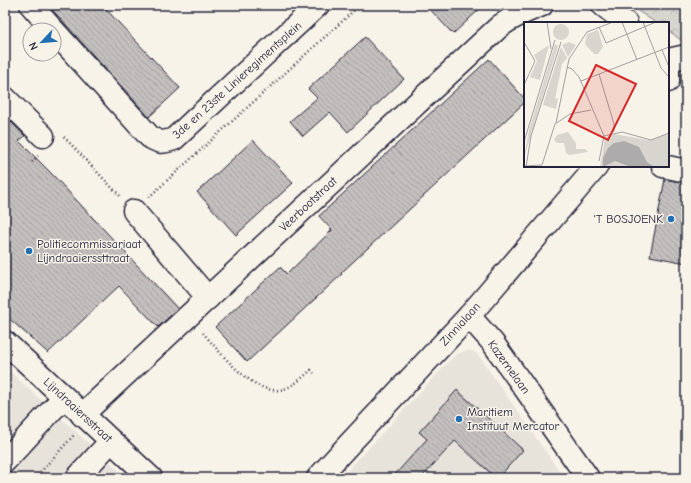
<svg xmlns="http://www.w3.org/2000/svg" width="691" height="483" viewBox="0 0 691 483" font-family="'Comic Neue',sans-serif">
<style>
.built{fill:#e7e3db}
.park{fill:url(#park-crowns);stroke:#7d7c85}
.building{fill:url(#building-back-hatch);stroke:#22223b}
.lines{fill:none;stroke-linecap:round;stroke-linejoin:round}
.minor-casing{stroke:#22223b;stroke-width:25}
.path{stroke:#22223b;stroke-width:2.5;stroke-dasharray:1 3;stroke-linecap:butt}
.minor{stroke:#f7f3e8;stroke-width:22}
.poi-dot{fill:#1f6fb2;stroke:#f7f3e8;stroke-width:1.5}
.labels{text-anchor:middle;stroke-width:3;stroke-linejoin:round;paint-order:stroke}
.street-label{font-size:12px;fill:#22223b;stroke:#f7f3e8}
.poi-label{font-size:12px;fill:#22223b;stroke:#f7f3e8;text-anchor:start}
.inset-road{fill:none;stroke:#a29fa3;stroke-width:1}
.view{fill:#d62828;fill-opacity:0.15;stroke:#d62828;stroke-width:2}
.inset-edge{fill:none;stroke:#22223b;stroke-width:2}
</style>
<defs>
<pattern id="park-crowns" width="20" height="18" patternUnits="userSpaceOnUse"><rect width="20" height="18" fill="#d8d5cf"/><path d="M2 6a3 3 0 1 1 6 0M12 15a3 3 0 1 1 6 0" fill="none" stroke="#b9b7b3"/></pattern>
<pattern id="building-back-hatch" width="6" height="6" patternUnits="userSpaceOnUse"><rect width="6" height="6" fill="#c2bfbd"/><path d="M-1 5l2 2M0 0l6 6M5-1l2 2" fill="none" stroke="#a6a4a3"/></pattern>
</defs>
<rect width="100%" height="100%" fill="#f7f3e8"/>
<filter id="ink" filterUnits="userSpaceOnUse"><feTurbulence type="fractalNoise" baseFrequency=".025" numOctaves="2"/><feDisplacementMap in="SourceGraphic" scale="8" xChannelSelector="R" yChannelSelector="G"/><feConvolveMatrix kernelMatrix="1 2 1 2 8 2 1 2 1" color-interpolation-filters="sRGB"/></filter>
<g filter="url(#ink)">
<g class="built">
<path d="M464 351H473L479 356 564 478H341L449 361 456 355Z"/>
<path d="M5 367 43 402 127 478H5Z"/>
</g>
<path class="park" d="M629 5H686V44L668 30V23H656Z"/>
<g class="building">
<path d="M48 5H102L180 88 149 117Z"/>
<path d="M426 5H484L453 34Z"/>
<path d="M365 37 404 79 348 132 330 112 303 136 290 121 317 98 308 89Z"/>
<path d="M489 59 525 99V102L341 273 342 274 247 362 215 327 280 267 287 274 332 230 319 216Z"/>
<path d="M5 116 25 136 19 141 51 173 178 309 158 327 119 286 48 353 5 315Z"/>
<path d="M253 140 293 183 236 235 197 192Z"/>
<path d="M665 179 686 183V263L650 256Z"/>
<path d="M457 390 523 450 498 478H496L455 441 421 478H392L427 439 419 432Z"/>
</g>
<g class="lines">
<defs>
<g id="minor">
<path d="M31 5 53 30"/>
<path d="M603 5 626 23"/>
<path d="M54 31 150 137C160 143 162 143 174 139L318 5"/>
<path d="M668 60 686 56"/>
<path d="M668 69V81"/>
<path d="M5 98 43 136"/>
<path d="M663 166 686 171"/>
<path d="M134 211 208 298"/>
<path d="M469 316 493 343 588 478"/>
<path d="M5 342 151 478"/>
<path d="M82 415 500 26C514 16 526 11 542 5"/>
<path d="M5 461 64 397"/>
<path d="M77 478 111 441"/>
<path d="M318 478 352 441 469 316 597 166"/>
</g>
</defs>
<use href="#minor" class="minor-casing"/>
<g class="path">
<path d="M64 137 120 196"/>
<path d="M32 162 38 156"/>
<path d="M149 197 360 5"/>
<path d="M203 333C219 351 252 394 280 390 292 388 302 378 311 370L314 373"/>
<path d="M35 478 74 435"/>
</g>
<use href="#minor" class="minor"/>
</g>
</g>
<g class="poi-dot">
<circle cx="671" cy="219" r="4"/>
<circle cx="29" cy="251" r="4"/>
<circle cx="459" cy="419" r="4"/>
</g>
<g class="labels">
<g class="street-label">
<text transform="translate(237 80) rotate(-42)" y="4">3de en 23ste Linieregimentsplein</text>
<text transform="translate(308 204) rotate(-43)" y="4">Veerbootstraat</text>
<text transform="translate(460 324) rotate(-48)" y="4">Zinnialaan</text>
<text transform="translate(509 367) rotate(54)" y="4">Kazernelaan</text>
<text transform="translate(78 410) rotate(43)" y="4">Lijndraaiersstraat</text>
</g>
<g class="poi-label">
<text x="663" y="223" text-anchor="end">'T BOSJOENK</text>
<text x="37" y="248">Politiecommissariaat<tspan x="37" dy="14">Lijndraaierssttraat</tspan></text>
<text x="467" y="416">Maritiem<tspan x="467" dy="14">Instituut Mercator</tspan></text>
</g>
</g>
<g transform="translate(524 22)">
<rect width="145" height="145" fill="#f7f3e8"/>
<path d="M29 10a8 8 0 1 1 16 0a8 8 0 1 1-16 0ZM45 20 52 23 44 35 38 23ZM31 22 34 24 0 136 5 108Z" fill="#d8d5cf"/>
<path d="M44 110 52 121V127H61L64 130 45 133 42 131 40 121H33L30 118 33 113Z" fill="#d8d5cf"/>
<path d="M74 8 79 25 74 32H70L61 22 63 12ZM25 23 16 58 6 55 13 39 10 33ZM37 25 43 36 38 42 31 77 34 76 32 87 19 83ZM90 112 124 118 145 112V145H76L81 116Z" fill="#d8d5cf"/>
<path d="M139 121 145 135 138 137 132 129Z" fill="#d8d5cf"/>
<path d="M100 119 115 125 123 140 130 145H107L91 139 79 145V136L84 126 90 121Z" fill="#aeabad"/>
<path class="inset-road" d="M23 0 27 27M98 0 113 38M119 0 137 46 145 55M75 5 82 21 132 0M0 20 11 39 0 63M138 28 145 45M43 45 48 47 55 55 80 114M75 52 90 102V110M57 59 145 25M32 101 45 37 63 10 89 0M80 114 98 110 127 118 145 111M0 120 31 18M75 139 80 114M0 144 18 143 31 102 46 92 67 88M2 145 7 114 37 20"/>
<path class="view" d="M72 43 112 62 84 118 45 99Z"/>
<rect width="145" height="145" class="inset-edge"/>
</g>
<rect width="691" height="483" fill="none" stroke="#f7f3e8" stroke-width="20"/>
<rect x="10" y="10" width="671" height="463" fill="none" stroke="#22223b" stroke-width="1.5" filter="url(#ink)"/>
<g transform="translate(42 42) rotate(244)"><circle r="19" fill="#f7f3e8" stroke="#a29fa3"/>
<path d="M0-3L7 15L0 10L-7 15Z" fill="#1f6fb2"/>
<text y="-6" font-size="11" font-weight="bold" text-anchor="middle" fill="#22223b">N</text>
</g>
</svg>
